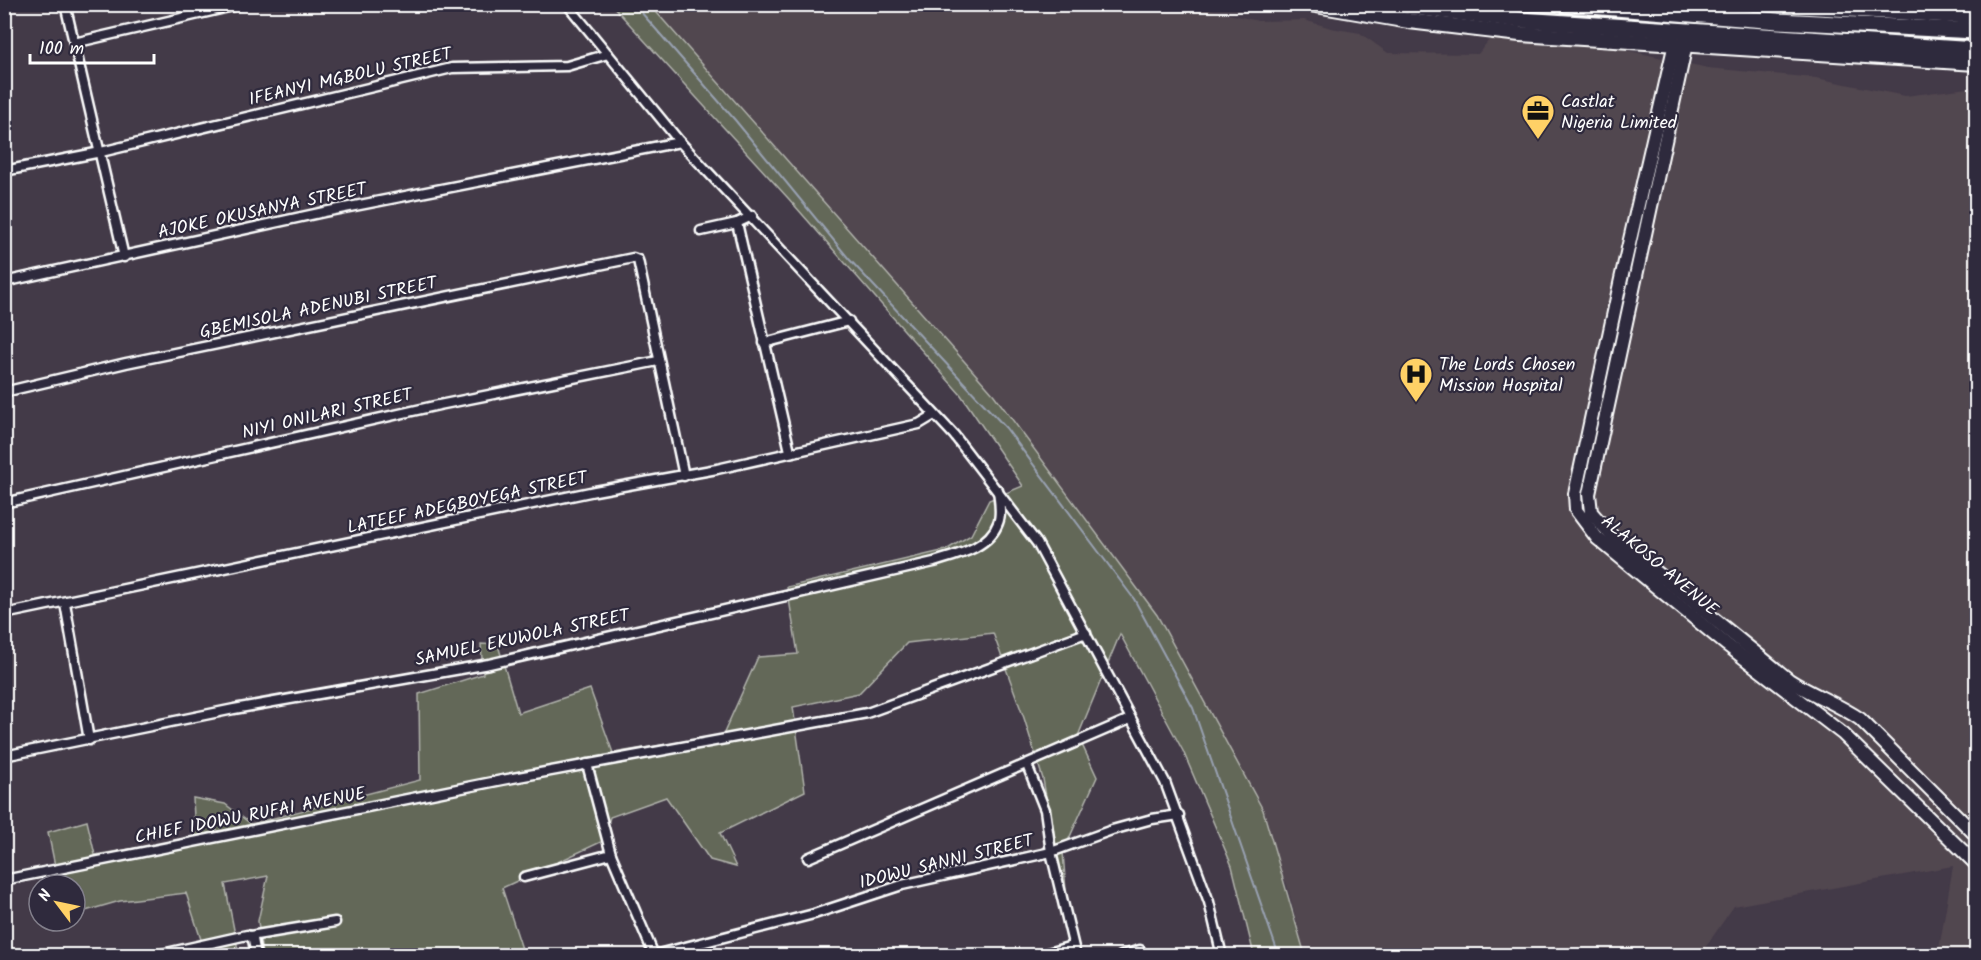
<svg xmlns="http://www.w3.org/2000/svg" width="1981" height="960" viewBox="0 0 1981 960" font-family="Kalam,sans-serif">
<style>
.built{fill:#51464f}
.green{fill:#636759;stroke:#b1b3ac;stroke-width:1.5}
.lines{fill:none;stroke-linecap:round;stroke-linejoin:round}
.stream{stroke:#98a1b1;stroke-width:2}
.street-casing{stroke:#fff;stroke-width:13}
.secondary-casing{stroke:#fff;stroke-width:16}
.primary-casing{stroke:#fff;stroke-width:18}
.highway-casing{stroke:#fff;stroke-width:20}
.street{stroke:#2f2a3d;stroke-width:8}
.secondary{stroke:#2f2a3d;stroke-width:12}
.primary{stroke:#2f2a3d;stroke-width:14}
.highway{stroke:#2f2a3d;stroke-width:15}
.labels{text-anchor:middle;stroke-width:4.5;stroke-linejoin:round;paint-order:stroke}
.street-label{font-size:18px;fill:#fff;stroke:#2f2a3d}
.poi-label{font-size:18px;fill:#fff;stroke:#2f2a3d;text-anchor:start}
</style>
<rect width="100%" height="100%" fill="#433a48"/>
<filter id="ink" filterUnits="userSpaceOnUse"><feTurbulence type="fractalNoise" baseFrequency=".0167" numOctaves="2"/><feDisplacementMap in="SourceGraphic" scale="12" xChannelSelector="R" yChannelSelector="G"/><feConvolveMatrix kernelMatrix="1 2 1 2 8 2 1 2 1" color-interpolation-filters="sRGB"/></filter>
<g filter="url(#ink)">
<path class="built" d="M650 5H1191L1258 21 1304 20 1331 28 1360 33 1388 53 1478 54 1496 31 1603 45 1708 68 1816 78 1905 96 1976 87V955H1938L1953 866 1734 906 1700 955H1305L1287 885 1157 615 994 395Z"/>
<path class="green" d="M612 5H650L994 395 1157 615 1263 810 1305 955H1254L1232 866 1183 751 1120 634 1078 736 1097 777 1063 852 1069 931 1043 779 1024 718 993 633 907 643 859 693 793 707 805 791 720 833 736 867 710 860 666 797 610 817 603 841 502 888 524 955H262L258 921 268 876 225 884 239 955H206L186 893 120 901 75 914V885H59L48 832 87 821 95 855 195 838 193 798 225 804 251 824 420 780 419 694 483 674 481 644 498 645 518 713 590 689 613 753 723 735 758 657 798 654 787 587 946 550 971 535 989 500 1023 486 961 395 788 198Z"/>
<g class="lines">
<path class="stream" d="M634 4 735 120 849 259 1006 428 1134 599 1193 708 1279 956"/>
<defs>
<g id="street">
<path d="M65 4 124 257"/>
<path d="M567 4 680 142 954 435 1037 543 1165 782 1209 902 1222 956"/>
<path d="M74 43 242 4"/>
<path d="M4 171 101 152 452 68 567 66 608 54"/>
<path d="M752 216 737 223 790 451"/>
<path d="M701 231 737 223"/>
<path d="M4 282 324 212 680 142"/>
<path d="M764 343 849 321"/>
<path d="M4 392 126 363 633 258 638 260 684 476"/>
<path d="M4 503 439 405 658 361"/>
<path d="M65 603 89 740"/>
<path d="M4 614 595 491 717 469 919 424 934 415"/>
<path d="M4 756 234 709 489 664 934 562C956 555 989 548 998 523 1002 514 999 500 998 490"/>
<path d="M587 764 611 854 654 955"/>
<path d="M1027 765 1045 810 1051 852 1076 956"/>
<path d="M808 858 1130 719"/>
<path d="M524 877 611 854"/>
<path d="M4 880 502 780 867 713 1086 633"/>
<path d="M250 936 335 922"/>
<path d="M153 956 247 935 253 939 256 956"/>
<path d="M650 956 814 914 902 885 1051 852 1112 830 1152 819 1179 815"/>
<path d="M1037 956 1072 946"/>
<path d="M1121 956 1140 950"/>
</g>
<g id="secondary">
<path d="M1675 43 1621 279 1575 494 1576 510 1597 538 1727 645 1843 734 1976 864"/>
<path d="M1686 44 1589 494 1591 512 1612 536 1789 680C1812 695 1837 703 1860 719L1976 835"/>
</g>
<g id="primary">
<path d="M1310 4 1409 21 1520 34 1976 63"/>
<path d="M1759 4 1976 17"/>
</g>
<g id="highway">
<path d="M1389 4 1521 20 1976 50"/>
<path d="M1565 4 1778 21 1976 31"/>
</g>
</defs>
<use href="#street" class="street-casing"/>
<use href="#secondary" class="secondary-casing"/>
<use href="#primary" class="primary-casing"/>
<use href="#highway" class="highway-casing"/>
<use href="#street" class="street"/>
<use href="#secondary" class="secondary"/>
<use href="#primary" class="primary"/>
<use href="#highway" class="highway"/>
</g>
</g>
<defs>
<symbol id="office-pin" viewBox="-11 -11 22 30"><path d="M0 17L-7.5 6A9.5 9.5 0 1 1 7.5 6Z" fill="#ffd166" stroke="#2f2a3d"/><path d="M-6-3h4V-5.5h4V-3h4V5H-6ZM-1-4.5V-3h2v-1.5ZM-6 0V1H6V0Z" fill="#111"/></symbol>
<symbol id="hospital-pin" viewBox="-11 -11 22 30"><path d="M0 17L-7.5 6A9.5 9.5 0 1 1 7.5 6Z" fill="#ffd166" stroke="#2f2a3d"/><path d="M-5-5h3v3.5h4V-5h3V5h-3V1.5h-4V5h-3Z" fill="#111"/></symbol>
</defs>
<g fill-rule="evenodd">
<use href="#office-pin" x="1519" y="92" width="38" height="52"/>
<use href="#hospital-pin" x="1397" y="355" width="38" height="52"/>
</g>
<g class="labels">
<g class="street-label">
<text transform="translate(350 76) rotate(-13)" y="6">IFEANYI MGBOLU STREET</text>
<text transform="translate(262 210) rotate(-12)" y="6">AJOKE OKUSANYA STREET</text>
<text transform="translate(318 307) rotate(-12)" y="6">GBEMISOLA ADENUBI STREET</text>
<text transform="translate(327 413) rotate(-13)" y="6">NIYI ONILARI STREET</text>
<text transform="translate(467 502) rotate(-12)" y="6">LATEEF ADEGBOYEGA STREET</text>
<text transform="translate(1660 565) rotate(40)" y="6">ALAKOSO AVENUE</text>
<text transform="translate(522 637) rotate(-12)" y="6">SAMUEL EKUWOLA STREET</text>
<text transform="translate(250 815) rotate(-11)" y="6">CHIEF IDOWU RUFAI AVENUE</text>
<text transform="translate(946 861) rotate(-14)" y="6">IDOWU SANNI STREET</text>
</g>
<g class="poi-label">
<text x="1561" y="107">Castlat<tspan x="1561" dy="21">Nigeria Limited</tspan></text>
<text x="1439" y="370">The Lords Chosen<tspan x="1439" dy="21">Mission Hospital</tspan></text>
</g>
</g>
<rect width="1981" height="960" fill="none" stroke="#2f2a3d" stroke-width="24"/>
<rect x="12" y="12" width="1957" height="936" fill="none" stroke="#fff" stroke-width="2" filter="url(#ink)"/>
<g transform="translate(57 903) rotate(302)"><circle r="28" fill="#2f2a3d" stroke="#827f8b" stroke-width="1.5"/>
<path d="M0-4.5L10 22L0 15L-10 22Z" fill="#ffd166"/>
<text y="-9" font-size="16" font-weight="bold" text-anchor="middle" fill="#ffffff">N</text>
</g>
<path d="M30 54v9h124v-9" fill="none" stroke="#ffffff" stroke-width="3"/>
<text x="39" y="54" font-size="18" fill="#ffffff" stroke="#2f2a3d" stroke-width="4.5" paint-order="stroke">100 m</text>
</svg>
